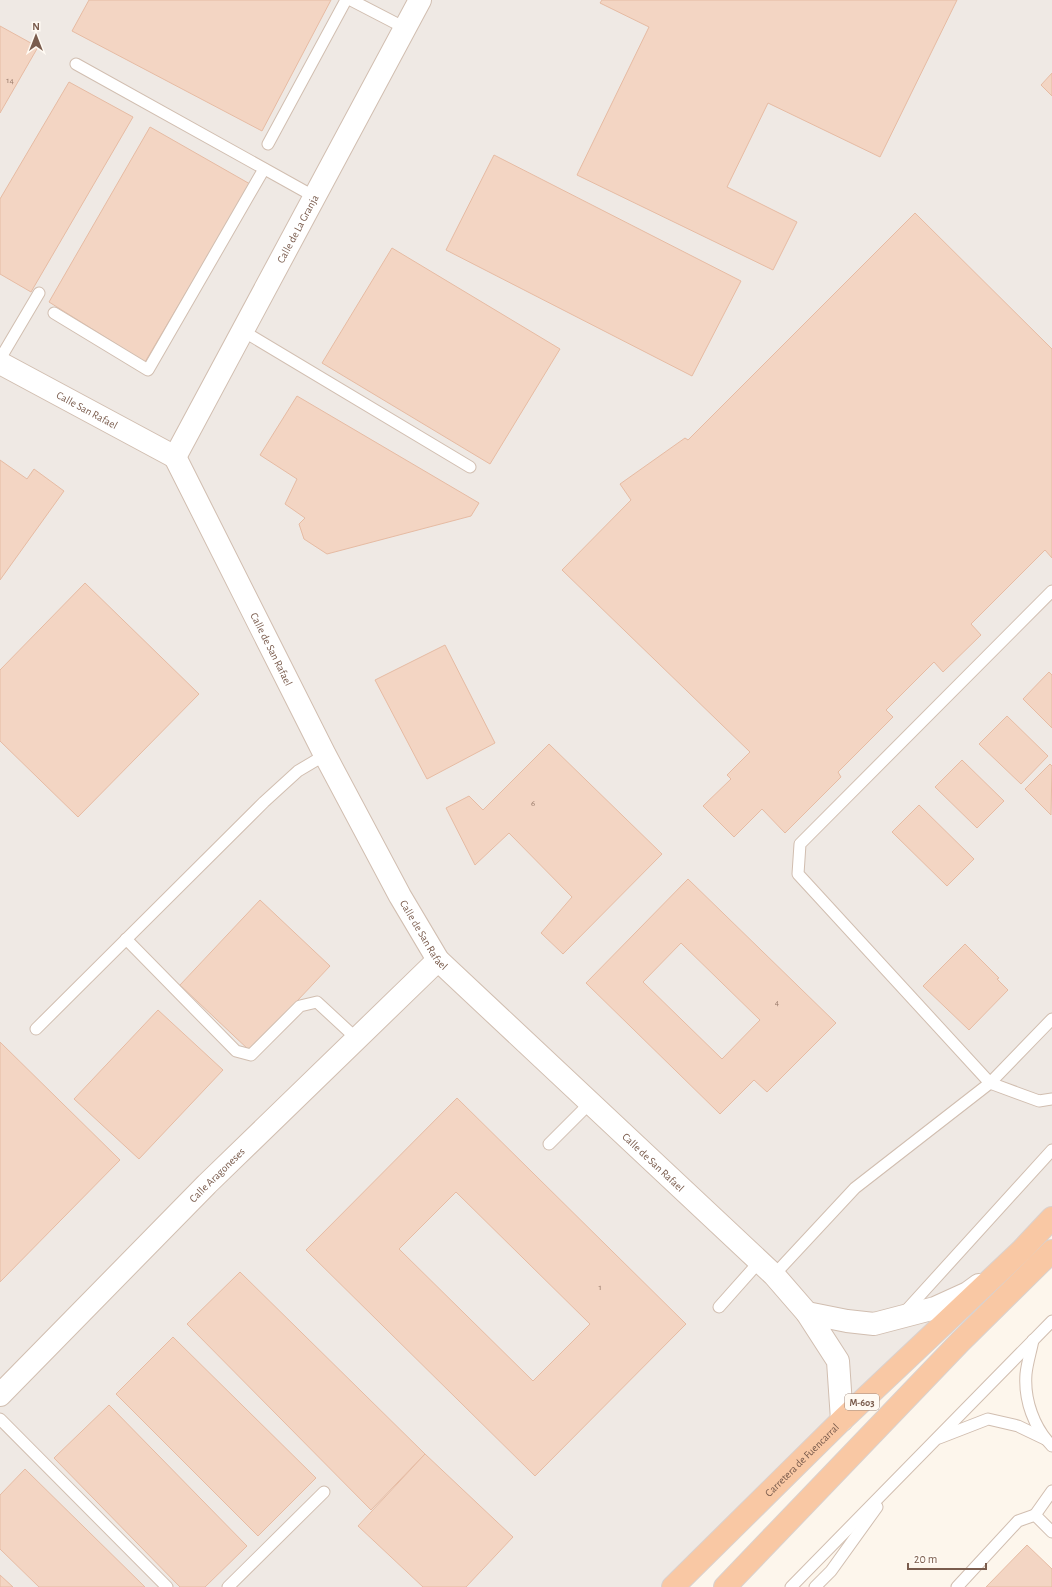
<svg xmlns="http://www.w3.org/2000/svg" width="1052" height="1587" viewBox="0 0 1052 1587" font-family="'Alegreya Sans',sans-serif">
<style>
.industrial{fill:#efe9e4}
.building{fill:#f3d5c3;stroke:#e6bba3;fill-rule:evenodd}
.lines{fill:none;stroke-linecap:round;stroke-linejoin:round}
.service-casing{stroke:#d1beb0;stroke-width:13}
.minor-casing{stroke:#d1beb0;stroke-width:24}
.trunk-casing{stroke:#dad1cd;stroke-width:24}
.service{stroke:#fff;stroke-width:11}
.minor{stroke:#fff;stroke-width:22}
.trunk{stroke:#f9c8a4;stroke-width:22}
.labels{text-anchor:middle;stroke-width:4;stroke-linejoin:round;paint-order:stroke}
.number-label{font-size:9px;fill:#987a6a}
.shield{fill:#fffaf3;stroke:#a28b7f;stroke-width:1}
.shield-label{font-size:10px;font-weight:bold;fill:#7a5c4d}
.street-label{font-size:11px;fill:#7a5c4d;stroke:#fffaf3}
</style>
<rect width="100%" height="100%" fill="#fdf6ec"/>
<path class="industrial" d="M0 0H1052V1215L683 1587H0Z"/>
<g class="building">
<path d="M89 0H331L262 131 72 31Z"/>
<path d="M602 0H957L880 157 768 103 727 187 797 222 773 270 577 175 649 27 600 3Z"/>
<path d="M0 26 38 47 0 113Z"/>
<path d="M1052 73V96L1041 85Z"/>
<path d="M69 82 133 117 31 292 0 274V199Z"/>
<path d="M150 127 250 184 145 362 49 302Z"/>
<path d="M494 155 741 281 692 376 446 250Z"/>
<path d="M915 213 1052 349V558L1045 550 971 624 981 635 943 672 934 662 886 710 893 717 838 772 841 777 785 833 762 809 734 837 703 806 731 779 727 775 750 752 562 570 631 500 620 484 685 438 688 440Z"/>
<path d="M392 248 560 349 490 464 322 363Z"/>
<path d="M297 396 479 503 471 516 327 554 304 539 299 524 305 518 285 504 297 479 260 455Z"/>
<path d="M0 460 27 479 34 469 64 491 0 580Z"/>
<path d="M85 583 199 694 78 817 0 741V670Z"/>
<path d="M445 645 495 743 427 779 375 680Z"/>
<path d="M1049 672 1052 675V728L1023 699Z"/>
<path d="M1007 716 1048 756 1021 784 979 744Z"/>
<path d="M549 744 662 854 563 954 541 933 572 897 509 833 475 865 446 808 469 796 483 810Z"/>
<path d="M962 760 1004 801 977 828 935 787Z"/>
<path d="M1050 764 1052 766 1051 815 1025 789Z"/>
<path d="M919 805 974 859 947 886 892 832Z"/>
<path d="M688 879 836 1023 767 1092 754 1080 720 1114 586 983ZM681 943 760 1020 722 1059 643 982Z"/>
<path d="M260 900 330 966 250 1051 180 985Z"/>
<path d="M965 944 999 978 997 979 1008 990 969 1030 923 986Z"/>
<path d="M158 1010 223 1070 139 1159 74 1099Z"/>
<path d="M0 1042 120 1160 0 1282Z"/>
<path d="M457 1098 686 1324 535 1476 306 1250ZM456 1192 590 1324 533 1381 399 1249Z"/>
<path d="M240 1272 425 1454 371 1510 187 1324Z"/>
<path d="M173 1337 316 1478 258 1536 116 1394Z"/>
<path d="M109 1405 247 1546 205 1587H180L54 1458Z"/>
<path d="M425 1454 513 1537 466 1587H423L358 1526Z"/>
<path d="M25 1469 145 1587H39L0 1549V1495Z"/>
<path d="M1027 1545 1052 1569V1587H986Z"/>
<path d="M0 1575 13 1587H0Z"/>
</g>
<g class="lines">
<defs>
<g id="service">
<path d="M351 0 405 28"/>
<path d="M76 64 315 197"/>
<path d="M268 144 346 0"/>
<path d="M54 313 148 370 264 169"/>
<path d="M243 331 470 467"/>
<path d="M0 359 39 293"/>
<path d="M1052 591 800 844 798 874 990 1083 1039 1101 1052 1099"/>
<path d="M126 939 236 1051 251 1055 300 1006 317 1002 357 1039"/>
<path d="M36 1029 264 802 298 771 325 755"/>
<path d="M549 1144 590 1103"/>
<path d="M774 1275 855 1188 990 1083 1052 1019"/>
<path d="M719 1307 759 1262"/>
<path d="M903 1314 1052 1150"/>
<path d="M1033 1340C1031 1351 1027 1363 1026 1374 1024 1400 1034 1428 1052 1446"/>
<path d="M0 1419 167 1587"/>
<path d="M939 1438 988 1419 1018 1426 1045 1439"/>
<path d="M1052 1491 1035 1515 1052 1532"/>
<path d="M228 1587 324 1492"/>
<path d="M791 1587 1052 1321"/>
<path d="M815 1587 831 1571 877 1507"/>
<path d="M957 1587 1018 1521 1035 1515"/>
</g>
<g id="minor">
<path id="s1" d="M0 363 175 457"/>
<path id="s2" d="M175 457 325 755 400 896 438 960 774 1275 807 1313 838 1361 842 1420"/>
<path id="s3" d="M175 457 420 0"/>
<path d="M807 1313 847 1321 874 1324 935 1308 968 1293 979 1285"/>
<path id="s4" d="M0 1395 207 1184 438 960"/>
</g>
<g id="trunk">
<path id="s5" d="M673 1587 842 1420 1022 1250 1052 1218"/>
<path d="M725 1587 960 1342 1052 1251"/>
</g>
</defs>
<use href="#service" class="service-casing"/>
<use href="#minor" class="minor-casing"/>
<use href="#trunk" class="trunk-casing"/>
<use href="#service" class="service"/>
<use href="#minor" class="minor"/>
<use href="#trunk" class="trunk"/>
</g>
<g class="labels">
<g class="number-label">
<text x="10" y="83">14</text>
<text x="533" y="806">6</text>
<text x="777" y="1005">4</text>
<text x="600" y="1290">1</text>
</g>
<rect class="shield" x="845" y="1394" width="34" height="16" rx="3"/>
<g class="shield-label">
<text x="862" y="1406">M-603</text>
</g>
<g class="street-label">
<text dy="4" stroke="none"><textPath href="#s3" startOffset="259">Calle de La Granja</textPath></text>
<text dy="4" stroke="none"><textPath href="#s1" startOffset="99">Calle San Rafael</textPath></text>
<text dy="4" stroke="none"><textPath href="#s2" startOffset="215">Calle de San Rafael</textPath></text>
<text dy="4" stroke="none"><textPath href="#s2" startOffset="539">Calle de San Rafael</textPath></text>
<text dy="4" stroke="none"><textPath href="#s2" startOffset="863">Calle de San Rafael</textPath></text>
<text dy="4" stroke="none"><textPath href="#s4" startOffset="309">Calle Aragoneses</textPath></text>
<text dy="4" stroke="none"><textPath href="#s5" startOffset="181">Carretera de Fuencarral</textPath></text>
</g>
</g>
<g transform="translate(36 36)" stroke="#fffaf3" stroke-width="3" paint-order="stroke">
<path d="M0-3L7 15L0 10L-7 15Z" fill="#7a5c4d"/>
<text y="-6" font-size="11" font-weight="bold" text-anchor="middle" fill="#7a5c4d">N</text>
</g>
<path d="M908 1563v6h78v-6" fill="none" stroke="#7a5c4d" stroke-width="2"/>
<text x="914" y="1563" font-size="12" fill="#7a5c4d" stroke="#fffaf3" stroke-width="3" paint-order="stroke">20 m</text>
</svg>
